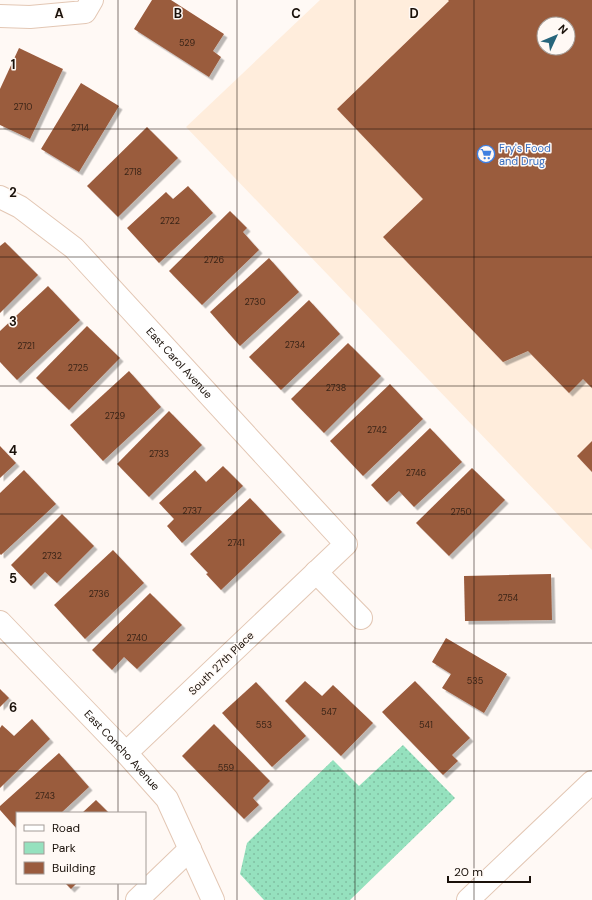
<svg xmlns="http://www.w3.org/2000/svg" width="592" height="900" viewBox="0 0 592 900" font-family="'DM Sans',sans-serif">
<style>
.commercial{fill:#ffeddc;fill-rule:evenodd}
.green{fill:url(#green-dots)}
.building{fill:#9a5b3e;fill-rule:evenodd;filter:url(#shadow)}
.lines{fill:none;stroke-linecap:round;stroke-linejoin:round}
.street-casing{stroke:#e3c7b4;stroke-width:24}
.secondary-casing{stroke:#e3c7b4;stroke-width:24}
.street{stroke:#fff;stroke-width:22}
.secondary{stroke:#fff;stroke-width:22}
.grid{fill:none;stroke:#1a110a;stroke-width:1;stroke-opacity:0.55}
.labels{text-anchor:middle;stroke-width:3;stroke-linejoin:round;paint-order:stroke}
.number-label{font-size:9px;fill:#3a2417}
.shop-label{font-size:11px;fill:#366cbe;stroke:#fff9f5;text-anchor:start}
.street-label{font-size:11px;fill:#1a110a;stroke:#fff9f5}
.grid-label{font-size:13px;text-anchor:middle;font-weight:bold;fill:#1a110a;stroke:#fff9f5;stroke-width:3;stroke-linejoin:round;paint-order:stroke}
</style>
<defs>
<pattern id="green-dots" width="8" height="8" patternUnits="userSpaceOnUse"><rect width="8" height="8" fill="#95e1be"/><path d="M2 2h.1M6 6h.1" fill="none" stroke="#80c0a2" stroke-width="1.8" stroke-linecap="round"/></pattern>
<filter id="shadow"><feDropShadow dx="3.5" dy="3.5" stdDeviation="0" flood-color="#0004"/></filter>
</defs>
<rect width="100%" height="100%" fill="#fff9f5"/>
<path class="commercial" d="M320 0H592V550L186 127ZM544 24H568V48H544Z"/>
<path class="green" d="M403 745 455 798 350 900H264L240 874 247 843 333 760 359 786Z"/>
<g class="building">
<path d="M152 0H171L224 34 213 51 221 57 209 77 134 29Z"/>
<path d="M448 0H592V388L583 379 569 393 528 351 503 362 383 237 423 199 337 109 449 1ZM544 24H568V48H544Z"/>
<path d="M19 48 63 69 30 139 0 125V89Z"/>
<path d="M81 83 119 106 79 172 41 149Z"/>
<path d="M147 127 178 158 118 217 87 186Z"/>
<path d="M188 186 213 213 159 263 127 228 166 192 173 199Z"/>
<path d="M230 211 247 228 243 232 259 250 202 305 169 271Z"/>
<path d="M5 242 38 275 0 313V246Z"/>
<path d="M269 258 299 292 240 346 210 312Z"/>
<path d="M48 286 80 320 17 380 0 362V331Z"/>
<path d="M309 300 340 334 281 390 249 357Z"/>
<path d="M87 326 120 358 69 410 36 378Z"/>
<path d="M348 343 381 376 324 433 291 399Z"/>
<path d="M129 371 161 407 103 461 70 425Z"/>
<path d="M390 384 423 419 363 476 330 441Z"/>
<path d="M169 411 202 445 149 497 117 464Z"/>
<path d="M430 428 462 462 414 507 399 491 387 502 371 485Z"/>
<path d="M592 441V472L577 456Z"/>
<path d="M0 446 16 463 0 478Z"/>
<path d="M223 466 243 486 182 543 167 526 174 519 159 503 195 470 206 482Z"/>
<path d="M472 468 505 500 449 556 416 523Z"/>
<path d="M24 470 56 504 1 555 0 554V493Z"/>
<path d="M250 498 282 532 221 590 206 574 208 573 190 554Z"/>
<path d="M62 514 94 546 57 583 45 572 31 586 11 565Z"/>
<path d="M113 550 144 583 85 639 54 605Z"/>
<path d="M551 574 552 620 465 621 464 576Z"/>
<path d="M150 593 182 625 137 669 124 657 112 670 92 650Z"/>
<path d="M446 638 507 674 484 713 442 688 451 674 432 662Z"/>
<path d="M305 681 322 696 333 685 373 723 341 756 285 701Z"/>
<path d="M415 681 470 738 452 755 458 761 443 775 382 712Z"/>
<path d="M256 682 306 736 272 767 222 713Z"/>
<path d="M0 689 9 698 0 707Z"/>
<path d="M32 719 50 739 0 788V728L2 725 14 736Z"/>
<path d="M214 724 270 781 253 798 259 805 244 819 182 756Z"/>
<path d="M59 753 89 787 61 813H17V829L0 810V806Z"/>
<path d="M96 800 109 813H82Z"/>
<path d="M65 883H77L71 889Z"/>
</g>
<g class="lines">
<defs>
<g id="street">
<path d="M0 16 30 17 85 12 92 0"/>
<path id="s1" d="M0 197 20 207 74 248 346 544 126 753"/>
<path d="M316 572 361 618"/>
<path id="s2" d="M0 622 126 753 167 799 213 900"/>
<path d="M137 900 190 849"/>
</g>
<path id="secondary" d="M468 900 592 782"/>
</defs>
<use href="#street" class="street-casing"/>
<use href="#secondary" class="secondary-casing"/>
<use href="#street" class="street"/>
<use href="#secondary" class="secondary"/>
</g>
<path class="grid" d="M118 0V813M237 0V900M355 0V900M474 0V900M0 129H592M0 257H592M0 386H592M0 514H592M0 643H592M0 771H592M118 883V900"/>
<defs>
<symbol id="supermarket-ring" viewBox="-11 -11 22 22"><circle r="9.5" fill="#fff9f5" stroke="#3f7fe0" stroke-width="1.5"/><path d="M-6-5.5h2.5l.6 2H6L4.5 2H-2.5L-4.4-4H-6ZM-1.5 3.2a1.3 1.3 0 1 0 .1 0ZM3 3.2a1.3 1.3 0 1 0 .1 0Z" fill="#3f7fe0"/></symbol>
</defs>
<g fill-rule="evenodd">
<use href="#supermarket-ring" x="476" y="144" width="20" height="20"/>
</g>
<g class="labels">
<g class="number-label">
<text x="187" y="46">529</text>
<text x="23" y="110">2710</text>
<text x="80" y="131">2714</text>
<text x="133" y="175">2718</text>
<text x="170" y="224">2722</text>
<text x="214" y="263">2726</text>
<text x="255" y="305">2730</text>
<text x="295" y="348">2734</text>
<text x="26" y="349">2721</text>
<text x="78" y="371">2725</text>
<text x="336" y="391">2738</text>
<text x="115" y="419">2729</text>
<text x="377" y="433">2742</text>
<text x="159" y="457">2733</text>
<text x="416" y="476">2746</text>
<text x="192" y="514">2737</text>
<text x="461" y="515">2750</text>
<text x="236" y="546">2741</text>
<text x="52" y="559">2732</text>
<text x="99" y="597">2736</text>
<text x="508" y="601">2754</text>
<text x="137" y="641">2740</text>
<text x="475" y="684">535</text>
<text x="329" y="715">547</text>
<text x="264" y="728">553</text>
<text x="426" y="728">541</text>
<text x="226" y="771">559</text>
<text x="45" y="799">2743</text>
</g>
<g class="shop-label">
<text x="499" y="152">Fry's Food<tspan x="499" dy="13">and Drug</tspan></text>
</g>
<g class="street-label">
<text dy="4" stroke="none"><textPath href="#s1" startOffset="246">East Carol Avenue</textPath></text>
<text transform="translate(221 663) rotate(-44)" y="4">South 27th Place</text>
<text dy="4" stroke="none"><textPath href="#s2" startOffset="177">East Concho Avenue</textPath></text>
</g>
</g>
<g class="grid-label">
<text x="59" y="18">A</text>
<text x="178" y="18">B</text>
<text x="296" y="18">C</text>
<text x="414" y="18">D</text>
<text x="13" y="69">1</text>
<text x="13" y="197">2</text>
<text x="13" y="326">3</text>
<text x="13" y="455">4</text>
<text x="13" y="583">5</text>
<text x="13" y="712">6</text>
</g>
<rect x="16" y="812" width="130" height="72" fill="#fff9f5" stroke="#a39c97"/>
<rect x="24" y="825" width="20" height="6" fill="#ffffff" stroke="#a39c97"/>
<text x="52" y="832" font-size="12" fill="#1a110a">Road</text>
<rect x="24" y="842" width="20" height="12" fill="#95e1be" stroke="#a39c97"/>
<text x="52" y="852" font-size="12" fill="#1a110a">Park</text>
<rect x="24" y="862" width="20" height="12" fill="#9a5b3e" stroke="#a39c97"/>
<text x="52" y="872" font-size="12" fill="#1a110a">Building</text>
<g transform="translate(556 36) rotate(46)"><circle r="19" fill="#fff9f5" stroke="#a39c97"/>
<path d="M0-3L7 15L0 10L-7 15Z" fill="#27657b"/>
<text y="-6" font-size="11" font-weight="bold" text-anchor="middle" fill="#1a110a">N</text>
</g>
<path d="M448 876v6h82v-6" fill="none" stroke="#1a110a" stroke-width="2"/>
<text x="454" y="876" font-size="12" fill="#1a110a" stroke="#fff9f5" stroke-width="3" paint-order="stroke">20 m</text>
</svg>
